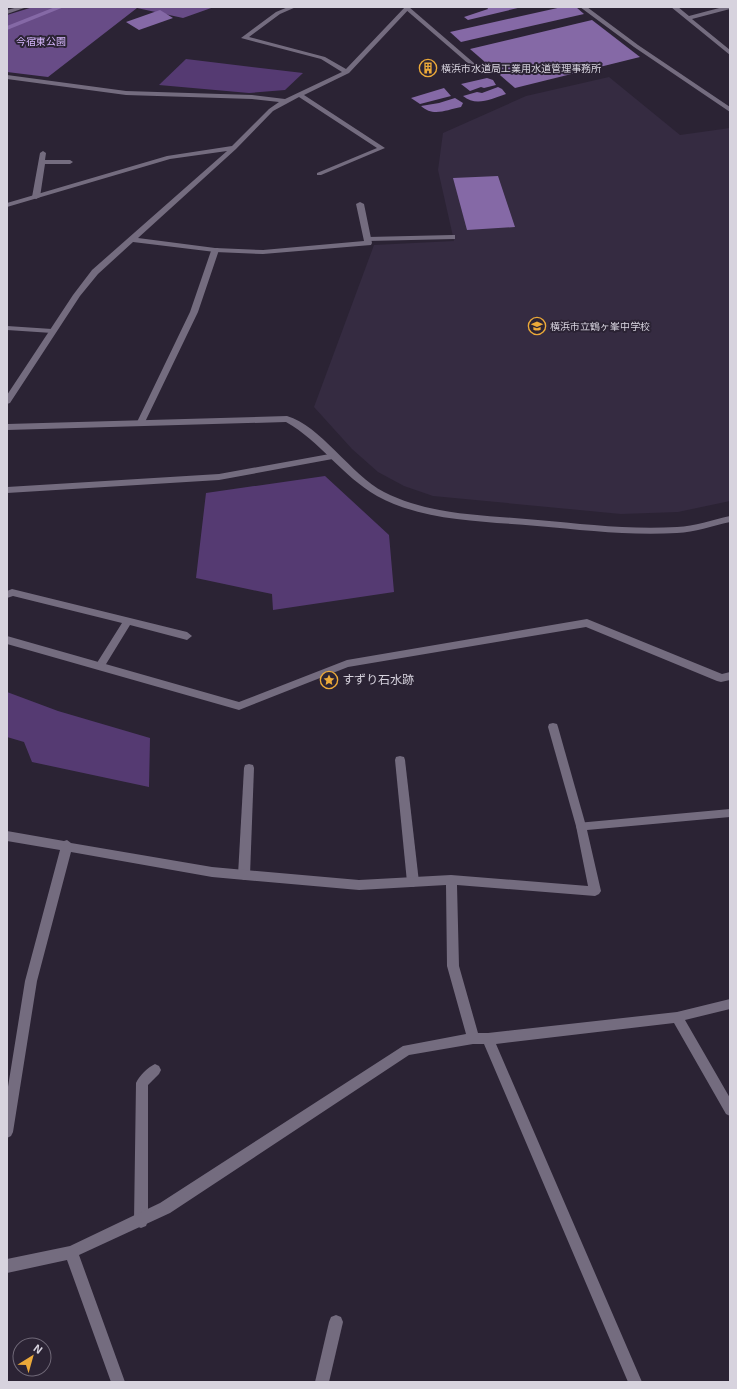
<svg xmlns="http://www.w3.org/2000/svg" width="737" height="1389" viewBox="0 0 737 1389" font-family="'Exo 2','Noto Sans JP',sans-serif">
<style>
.built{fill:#352b41}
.green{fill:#553a72}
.forest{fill:#684c87}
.water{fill:#8569a6}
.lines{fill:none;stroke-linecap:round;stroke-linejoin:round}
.stream{fill:#8569a6;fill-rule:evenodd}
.service{fill:#746c7f;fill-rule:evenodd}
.minor{fill:#746c7f;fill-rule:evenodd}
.tertiary{fill:#746c7f;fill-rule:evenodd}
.labels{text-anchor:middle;stroke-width:4;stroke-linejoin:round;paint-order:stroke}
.far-park-label{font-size:10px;fill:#d5b6fc;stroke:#2b2334}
.far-poi-label{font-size:10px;fill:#d7d3de;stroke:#2b2334;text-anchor:start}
.poi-label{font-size:12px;fill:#d7d3de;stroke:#2b2334;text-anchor:start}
</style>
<rect width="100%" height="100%" fill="#2b2334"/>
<path class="built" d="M609 77 680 135 730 128V501L678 512 621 514 433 496 404 486 378 472 352 449 314 407 374 245 454 241 438 170 443 133 526 96Z"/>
<g class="green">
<path d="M186 59 303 73 285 90 249 93 159 85Z"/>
<path d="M325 476 389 535 394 592 273 610 272 594 196 578 206 493Z"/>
<path d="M7 692 58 711 150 738 149 787 32 762 24 742 7 737Z"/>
</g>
<path class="forest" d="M33 7H214L183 18 137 8 48 77 7 72V15Z"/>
<g class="water">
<path d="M487 7H522L468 20 464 17 488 9Z"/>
<path d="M562 7H576L584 14 461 42 450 32Z"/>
<path d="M160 10 173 18 139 30 126 22Z"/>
<path d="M592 20 640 57 515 88 470 49Z"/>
<path d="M487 78 493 80 496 85 484 88 481 87 470 91 461 84Z"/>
<path d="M498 87 502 89 506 94C491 99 476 107 463 96L477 92 482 93Z"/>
<path d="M444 88 451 96 420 104 411 98Z"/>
<path d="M455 98 463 103 461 107C446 110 433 117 421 106L439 103Z"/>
<path d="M498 176 515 227 467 230 453 178Z"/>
</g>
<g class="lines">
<path class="stream" d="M55 7H64L7 30V26Z"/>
<g class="service">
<path d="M405 7H409L482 70V72H478L405 9Z"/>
<path d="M580 7H587L638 45 730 107V112L634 47Z"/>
<path d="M43 151 46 153 45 160H70L73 162 70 164H45L40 197 36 199 32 197 40 153Z"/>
<path d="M452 235H455V239L368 241 364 239 368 237Z"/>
<path d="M212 248H218L219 250 198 312 145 422 141 425 138 424 137 422 190 312Z"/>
<path d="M7 326 52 329 56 331 52 333 7 330Z"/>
<path d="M335 453 339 456 338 458 219 480 7 493V487L219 474Z"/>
<path d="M12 589 187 632 192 636 187 640 130 625 103 669 100 670 95 666 122 623 13 596 7 598V591Z"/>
<path d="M553 723 557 724 558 727 586 826 585 829 581 830 577 829 576 826 548 727 549 724Z"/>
<path d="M400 756 404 757 405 760 419 882 417 885 413 887 409 885 407 882 395 760 396 757Z"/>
<path d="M249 764 253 765 254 768 250 875 248 878 244 880 240 878 238 875 244 768 245 765Z"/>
<path d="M155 1064 159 1066 161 1070 159 1074 148 1085V1221L146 1226 141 1228 136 1226 134 1221 136 1083C139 1076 148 1067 155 1064Z"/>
</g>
<g class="minor">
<path d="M18 7H27L7 14V10Z"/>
<path d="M288 7H296L280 14 249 37 325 57 346 69 405 7H411L349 73 304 95 385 148 321 175H317V173L377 148 299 97 273 111 236 149 138 238 215 248 263 250 364 241 356 204 360 202 364 204 372 243 371 245 263 254 215 252 133 242 98 274 80 296 10 403 7 404V395L73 295 92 270 227 151 170 159 7 207V203L167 156 232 146 269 109 279 102 252 99 126 95 7 79V75L126 91 252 95 285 99 342 72 321 59 241 38 276 12Z"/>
<path d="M671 7H678L689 16 723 7H730V9L692 19 730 50V55Z"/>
<path d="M587 619 722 674 730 672V680L721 682 717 681 586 627 348 667 239 710 7 644V636L239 702 347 660Z"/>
<path d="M730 809V817L587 830 601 891 599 894 595 896 457 885 459 966 478 1033H488L677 1012 730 999V1009L685 1020 730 1098V1116L726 1114 674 1023 496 1044 642 1382H628L484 1044H473L409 1055 170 1213 79 1255 125 1382H111L67 1260 7 1273V1259L70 1246 160 1203 403 1046 466 1034 447 966 446 885 359 890 212 877 71 852 37 981 13 1132 11 1136 7 1138V1093L25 981 60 850 7 841V831L64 841 67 840 71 843 212 867 359 880 451 875 588 886 576 826 577 823Z"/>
<path d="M336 1315 341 1317 343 1322 329 1382H315L329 1322 331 1317Z"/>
</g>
<path class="tertiary" d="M287 416C320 425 351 475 384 492 431 516 487 515 538 520 584 524 630 530 677 527 695 526 712 520 730 516V522C712 526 695 532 677 533 630 536 584 530 537 526 484 521 425 522 377 496 342 476 320 441 286 422L7 430V424Z"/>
</g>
<defs>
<symbol id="building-ring" viewBox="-11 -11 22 22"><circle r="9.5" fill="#2b2334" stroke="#eba939" stroke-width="1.5"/><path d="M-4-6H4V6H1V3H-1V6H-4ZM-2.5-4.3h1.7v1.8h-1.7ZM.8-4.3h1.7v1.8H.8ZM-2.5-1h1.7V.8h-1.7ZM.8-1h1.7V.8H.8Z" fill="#eba939"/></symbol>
<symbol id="school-ring" viewBox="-11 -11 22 22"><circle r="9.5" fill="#2b2334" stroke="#eba939" stroke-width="1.5"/><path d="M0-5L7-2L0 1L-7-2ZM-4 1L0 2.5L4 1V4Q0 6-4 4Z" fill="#eba939"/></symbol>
<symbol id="sight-ring" viewBox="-11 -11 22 22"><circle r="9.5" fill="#2b2334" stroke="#eba939" stroke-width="1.5"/><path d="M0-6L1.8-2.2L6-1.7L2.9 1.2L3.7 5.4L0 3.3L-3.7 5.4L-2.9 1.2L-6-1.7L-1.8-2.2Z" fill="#eba939"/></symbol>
</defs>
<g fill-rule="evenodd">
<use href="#building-ring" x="418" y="58" width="20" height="20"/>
<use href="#school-ring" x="527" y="316" width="20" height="20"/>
<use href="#sight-ring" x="319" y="670" width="20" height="20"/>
</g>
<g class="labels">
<g class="far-park-label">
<text x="41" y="45">今宿東公園</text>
</g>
<g class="far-poi-label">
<text x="441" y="72">横浜市水道局工業用水道管理事務所</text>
<text x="550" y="330">横浜市立鶴ヶ峯中学校</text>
</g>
<g class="poi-label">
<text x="342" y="684">すずり石水跡</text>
</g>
</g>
<rect width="737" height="1389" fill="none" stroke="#d7d3de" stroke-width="16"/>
<g transform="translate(32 1357) rotate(37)"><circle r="19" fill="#2b2334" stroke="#706978"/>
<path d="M0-3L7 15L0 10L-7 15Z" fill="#eba939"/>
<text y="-6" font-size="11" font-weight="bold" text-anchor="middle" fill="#d7d3de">N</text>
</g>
</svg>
